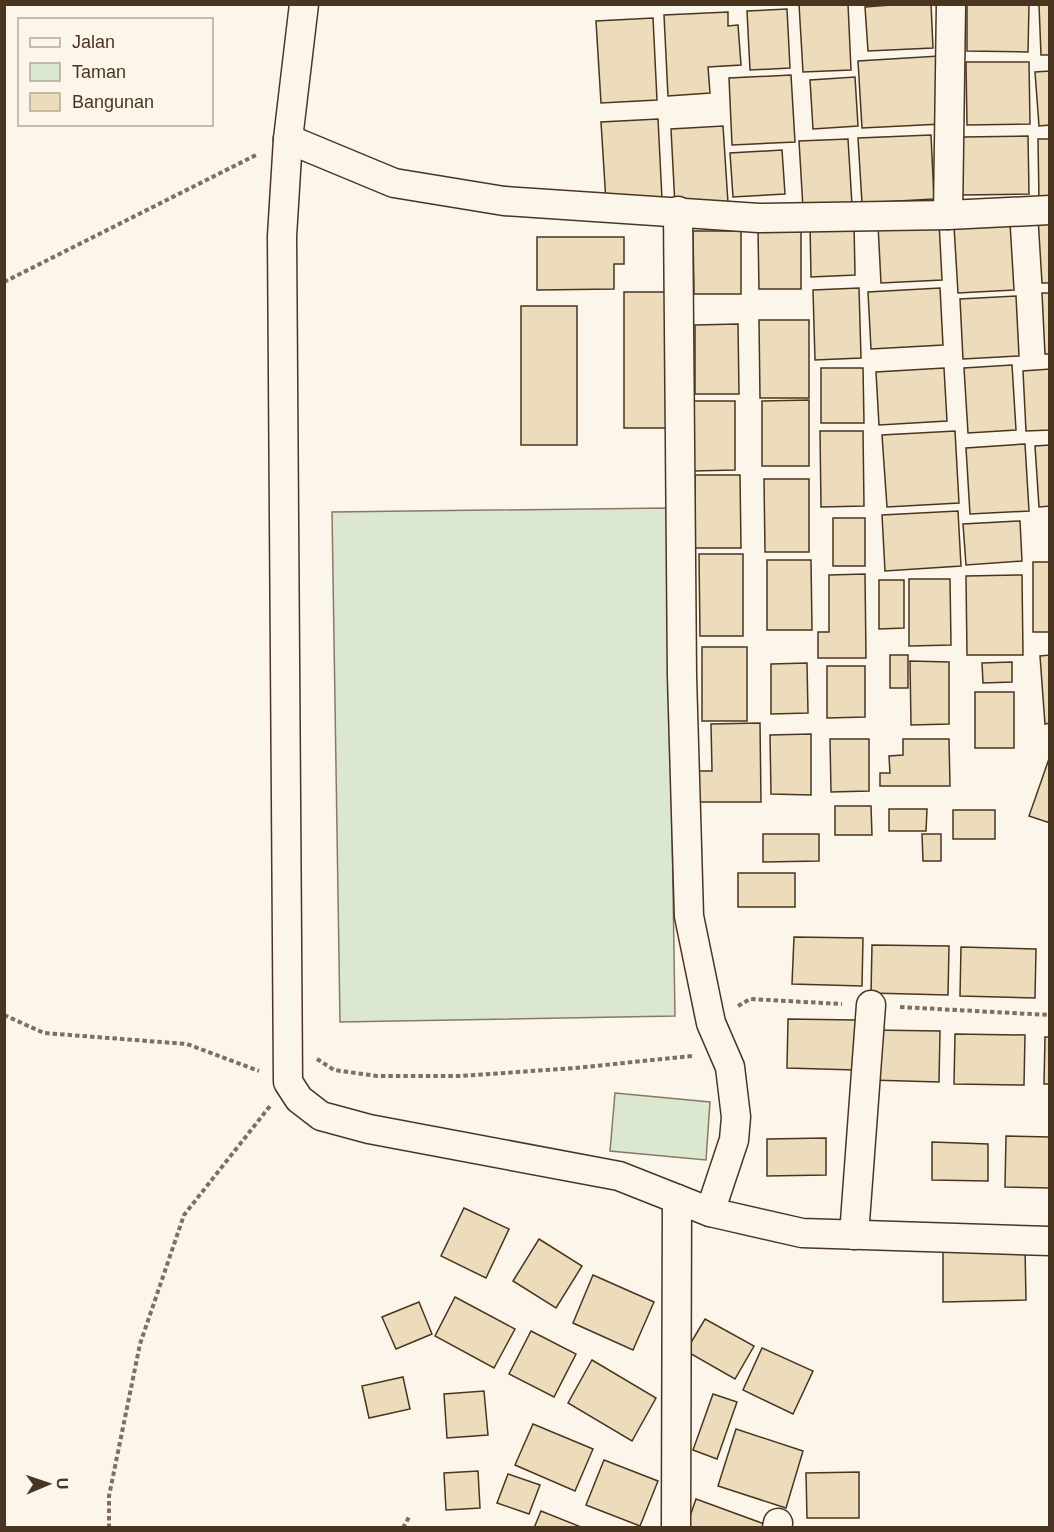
<svg xmlns="http://www.w3.org/2000/svg" width="1054" height="1532" viewBox="0 0 1054 1532" font-family="Arial,sans-serif">
<style>
.green{fill:#dce7d0;stroke:#887966;stroke-width:1.5}
.building{fill:#ecdcbc;stroke:#4a3520;stroke-width:1.5}
.lines{fill:none;stroke-linecap:round;stroke-linejoin:round}
.street-casing{stroke:#4a3520;stroke-width:31}
.path{stroke:#7f6f5c;stroke-width:4;stroke-dasharray:4.5 3;stroke-linecap:butt}
.street{stroke:#fbf6e9;stroke-width:28}
</style>
<rect width="100%" height="100%" fill="#fbf6e9"/>
<g class="green">
<path d="M667 508 675 1016 340 1022 332 512Z"/>
<path d="M615 1093 710 1102 706 1160 610 1151Z"/>
</g>
<g class="building">
<path d="M799 4H848L851 70 803 72Z"/>
<path d="M903 4H931L933 48 868 51 865 7Z"/>
<path d="M967 4H1029L1028 52 967 51Z"/>
<path d="M1039 5H1050V55H1041Z"/>
<path d="M787 9 790 68 750 70 747 11Z"/>
<path d="M728 12V26L738 25 741 65 708 67 710 93 668 96 664 15Z"/>
<path d="M653 18 657 100 601 103 596 21Z"/>
<path d="M939 56 942 124 862 128 858 61Z"/>
<path d="M966 62H1029L1030 124 967 125Z"/>
<path d="M1050 71V125L1039 126 1035 72Z"/>
<path d="M791 75 795 142 732 145 729 78Z"/>
<path d="M855 77 858 126 813 129 810 80Z"/>
<path d="M658 119 662 199 606 202 601 122Z"/>
<path d="M723 126 728 203 675 206 671 129Z"/>
<path d="M931 135 934 199 862 203 858 138Z"/>
<path d="M1028 136 1029 194 961 195V137Z"/>
<path d="M848 139 852 205 803 208 799 141Z"/>
<path d="M1038 139H1050V200H1039Z"/>
<path d="M782 150 785 194 733 197 730 153Z"/>
<path d="M1050 216V283H1042L1038 217Z"/>
<path d="M939 222 942 280 881 283 878 225Z"/>
<path d="M854 223 855 275 811 277 810 224Z"/>
<path d="M1010 223 1014 290 958 293 954 226Z"/>
<path d="M758 230H801V289H759Z"/>
<path d="M693 231H741V294H694Z"/>
<path d="M537 237H624V264H614V289L537 290Z"/>
<path d="M859 288 861 358 815 360 813 290Z"/>
<path d="M940 288 943 345 871 349 868 292Z"/>
<rect x="624" y="292" width="50" height="136"/>
<path d="M1042 293H1050V354H1045Z"/>
<path d="M1016 296 1019 356 963 359 960 299Z"/>
<rect x="521" y="306" width="56" height="139"/>
<path d="M759 320H809V398H760Z"/>
<path d="M738 324 739 394H695V325Z"/>
<path d="M1012 365 1016 430 968 433 964 368Z"/>
<path d="M821 368H863L864 423H821Z"/>
<path d="M944 368 947 421 879 425 876 372Z"/>
<path d="M1050 369V430L1026 431 1023 371Z"/>
<path d="M809 400V466H762V401Z"/>
<path d="M693 401H735V470L693 471Z"/>
<path d="M820 431H863L864 506 821 507Z"/>
<path d="M955 431 959 503 887 507 882 435Z"/>
<path d="M1025 444 1029 511 970 514 966 448Z"/>
<path d="M1050 445V506L1039 507 1035 446Z"/>
<path d="M695 475H740L741 548H695Z"/>
<path d="M764 479H809V552H765Z"/>
<path d="M958 511 961 566 885 571 882 515Z"/>
<rect x="833" y="518" width="32" height="48"/>
<path d="M1020 521 1022 561 966 565 963 524Z"/>
<path d="M699 554H743V636H700Z"/>
<path d="M767 560H811L812 630H767Z"/>
<rect x="1033" y="562" width="17" height="70"/>
<path d="M865 574 866 658H818V632H829V575Z"/>
<path d="M1022 575 1023 655H967L966 576Z"/>
<path d="M909 579H950L951 645 909 646Z"/>
<path d="M879 580H904V628L879 629Z"/>
<rect x="702" y="647" width="45" height="74"/>
<rect x="890" y="655" width="18" height="33"/>
<path d="M1050 655V723L1045 724 1040 656Z"/>
<path d="M910 661 949 662V724L911 725Z"/>
<path d="M1012 662V682L983 683 982 663Z"/>
<path d="M807 663 808 713 771 714V664Z"/>
<path d="M827 666H865V717L827 718Z"/>
<rect x="975" y="692" width="39" height="56"/>
<path d="M760 723 761 802H693V771H712L711 724Z"/>
<path d="M811 734V795L771 794 770 735Z"/>
<path d="M830 739H869V791L831 792Z"/>
<path d="M903 739H949L950 786H880V773H890L889 756 903 755Z"/>
<path d="M1050 756V823L1029 816Z"/>
<path d="M835 806H871L872 835H835Z"/>
<path d="M889 809H927L926 831H889Z"/>
<rect x="953" y="810" width="42" height="29"/>
<path d="M763 834H819V861L763 862Z"/>
<path d="M922 834H941V861H923Z"/>
<rect x="738" y="873" width="57" height="34"/>
<path d="M794 937 863 938 862 986 792 984Z"/>
<path d="M872 945 949 946 948 995 871 993Z"/>
<path d="M961 947 1036 949 1035 998 960 996Z"/>
<path d="M788 1019 856 1020 855 1070 787 1068Z"/>
<path d="M870 1030 940 1031 939 1082 870 1080Z"/>
<path d="M955 1034 1025 1035 1024 1085 954 1084Z"/>
<path d="M1045 1037H1050V1084H1044Z"/>
<path d="M1006 1136 1050 1137V1188L1005 1187Z"/>
<path d="M826 1138V1175L767 1176V1139Z"/>
<path d="M932 1142 988 1144V1181L932 1180Z"/>
<path d="M464 1208 509 1229 486 1278 441 1256Z"/>
<path d="M539 1239 582 1266 556 1308 513 1281Z"/>
<path d="M1025 1248 1026 1300 943 1302V1250Z"/>
<path d="M593 1275 654 1302 633 1350 573 1323Z"/>
<path d="M455 1297 515 1329 494 1368 435 1336Z"/>
<path d="M419 1302 432 1334 396 1349 382 1317Z"/>
<path d="M705 1319 754 1346 735 1379 686 1351Z"/>
<path d="M531 1331 576 1354 554 1397 509 1374Z"/>
<path d="M762 1348 813 1371 793 1414 743 1390Z"/>
<path d="M592 1360 656 1398 632 1441 568 1403Z"/>
<path d="M403 1377 410 1409 369 1418 362 1386Z"/>
<path d="M484 1391 488 1435 447 1438 444 1394Z"/>
<path d="M713 1394 737 1402 717 1459 693 1450Z"/>
<path d="M533 1424 593 1449 575 1491 515 1465Z"/>
<path d="M736 1429 803 1451 786 1508 718 1486Z"/>
<path d="M604 1460 658 1481 640 1526 586 1505Z"/>
<path d="M478 1471 480 1508 446 1510 444 1473Z"/>
<path d="M859 1472V1518H807L806 1473Z"/>
<path d="M508 1474 540 1485 529 1514 497 1503Z"/>
<path d="M696 1499 767 1525V1528H686Z"/>
<path d="M541 1511 581 1527 534 1528Z"/>
</g>
<g class="lines">
<defs>
<g id="street">
<path d="M304 4 288 139 282 236 288 1082 299 1099 321 1116 369 1129 619 1176 710 1212 802 1233 1050 1241"/>
<path d="M288 139 394 183 504 201 759 218 948 215 1050 210"/>
<path d="M678 211 682 676 689 916 711 1023 730 1067 736 1117 734 1140 710 1212"/>
<path d="M948 215 951 4"/>
<path d="M854 1235 871 1005"/>
<path d="M676 1528 677 1199"/>
<path d="M777 1528 778 1523"/>
</g>
</defs>
<use href="#street" class="street-casing"/>
<g class="path">
<path d="M4 282 258 154"/>
<path d="M738 1006 750 999 842 1004"/>
<path d="M900 1007 1050 1015"/>
<path d="M4 1015 44 1033 187 1044 259 1071"/>
<path d="M317 1059 334 1070 377 1076H461L575 1068 692 1056"/>
<path d="M109 1528V1496L140 1344 184 1215 270 1106"/>
<path d="M403 1528 409 1517"/>
</g>
<use href="#street" class="street"/>
</g>
<rect width="1054" height="1532" fill="none" stroke="#4a3520" stroke-width="12"/>
<rect x="18" y="18" width="195" height="108" fill="#fbf6e9" stroke="#b4a999" stroke-width="1.5"/>
<rect x="30" y="38" width="30" height="9" fill="#fbf6e9" stroke="#b4a999" stroke-width="1.5"/>
<text x="72" y="48" font-size="18" fill="#4a3520">Jalan</text>
<rect x="30" y="63" width="30" height="18" fill="#dce7d0" stroke="#b4a999" stroke-width="1.5"/>
<text x="72" y="78" font-size="18" fill="#4a3520">Taman</text>
<rect x="30" y="93" width="30" height="18" fill="#ecdcbc" stroke="#b4a999" stroke-width="1.5"/>
<text x="72" y="108" font-size="18" fill="#4a3520">Bangunan</text>
<g transform="translate(48 1484) rotate(88)" stroke="#fbf6e9" stroke-width="4.5" paint-order="stroke">
<path d="M0-4.5L10 22L0 15L-10 22Z" fill="#4a3520"/>
<text y="-9" font-size="16" font-weight="bold" text-anchor="middle" fill="#4a3520">U</text>
</g>
</svg>
